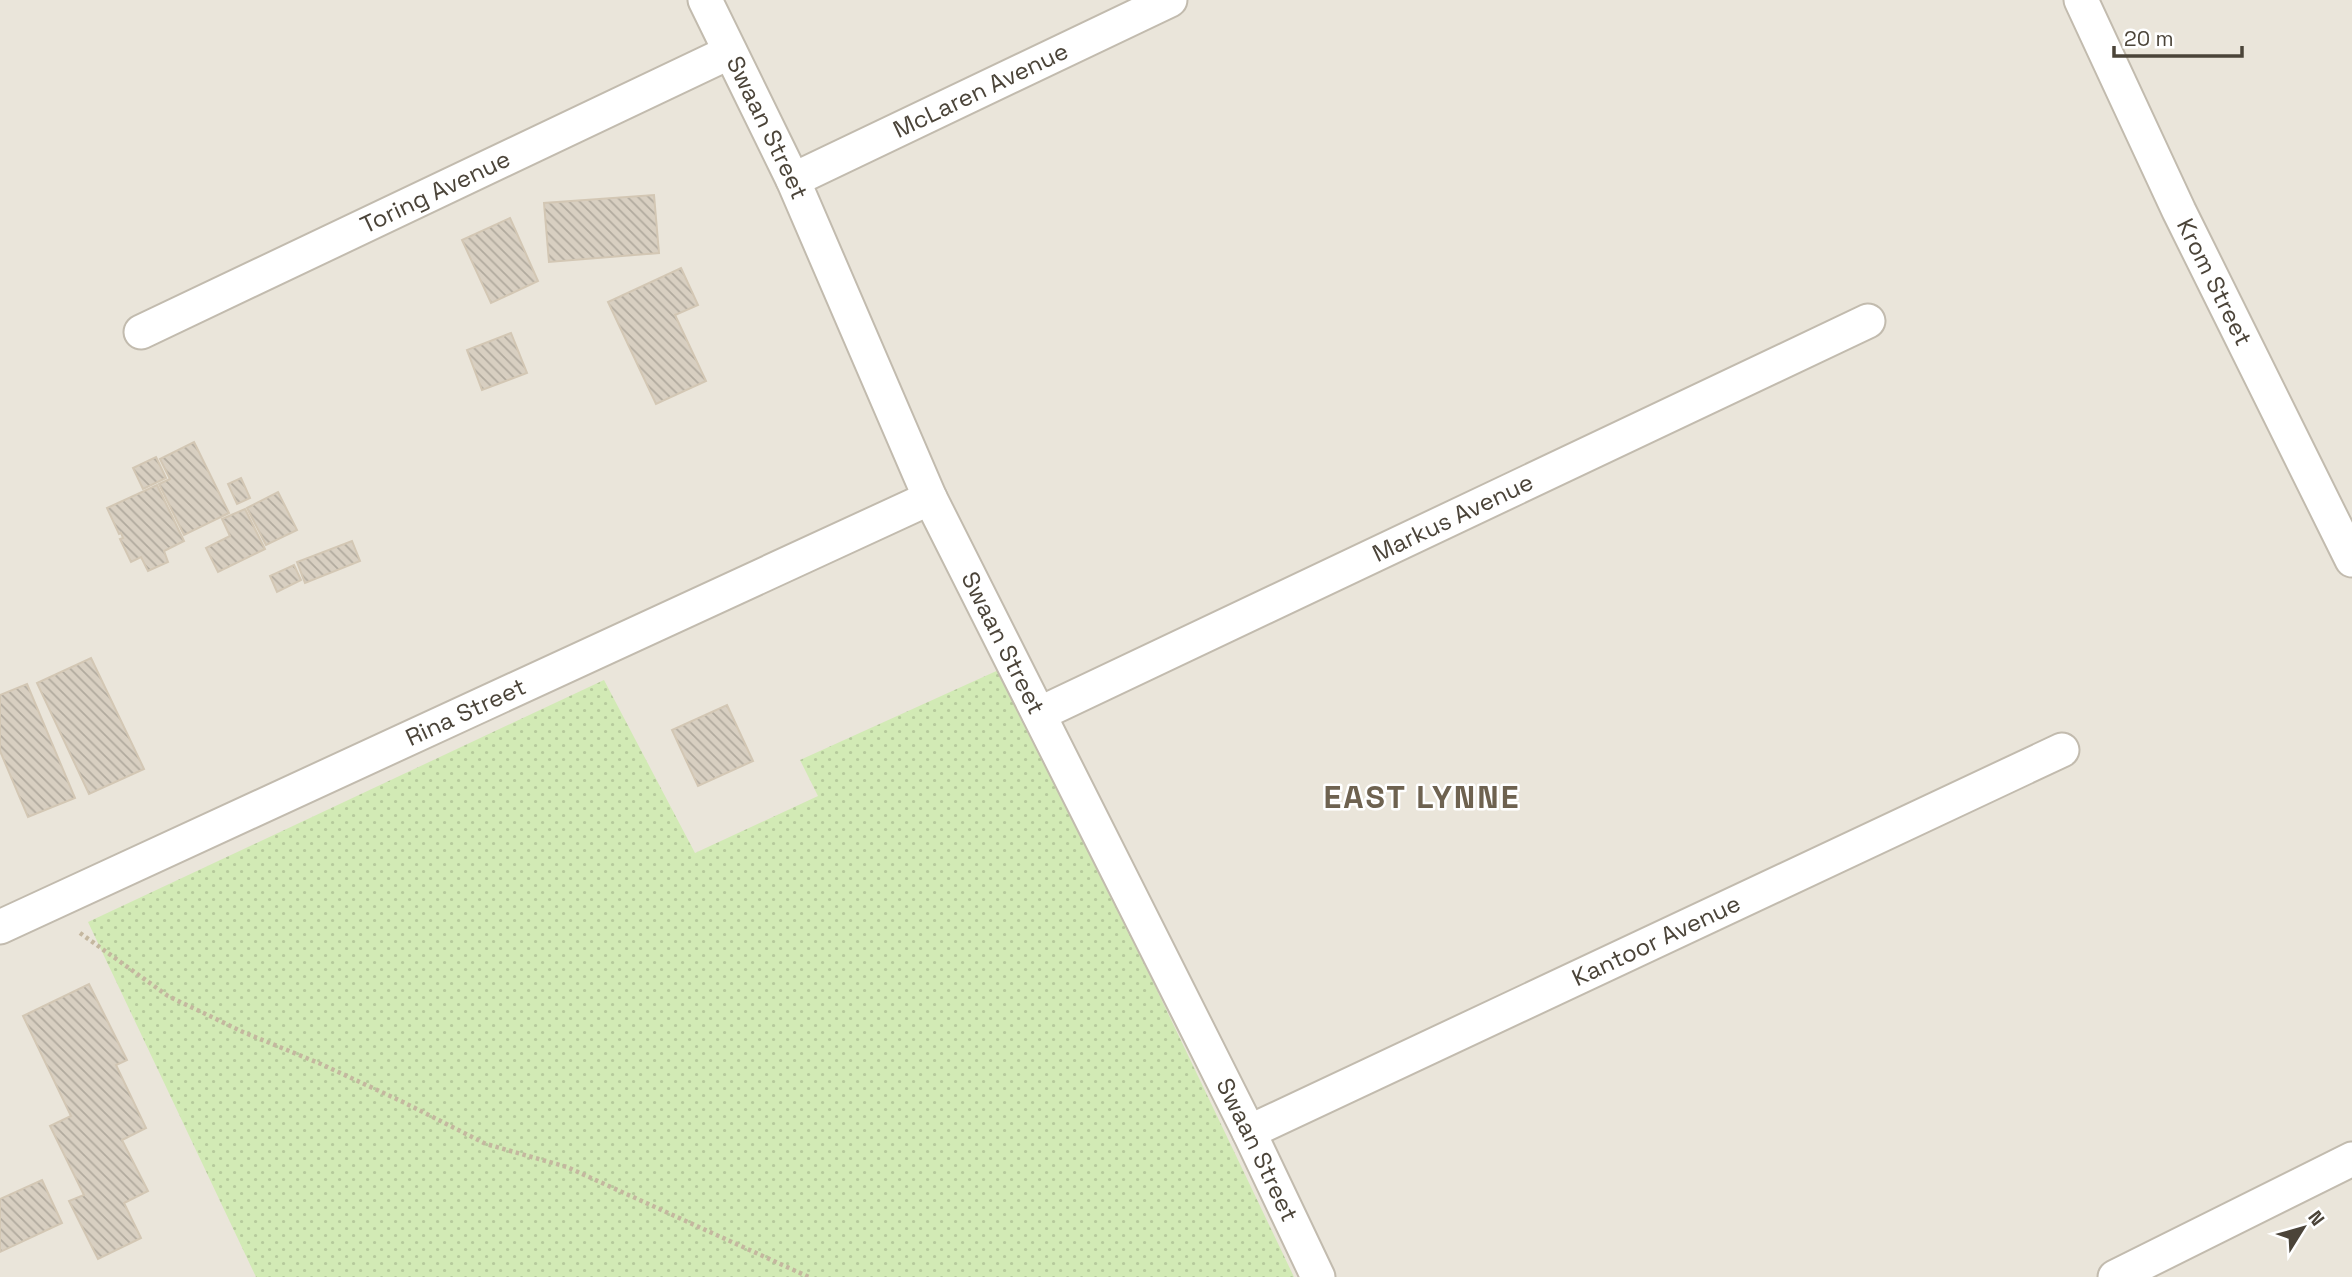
<svg xmlns="http://www.w3.org/2000/svg" width="2352" height="1277" viewBox="0 0 2352 1277" font-family="'Space Grotesk',sans-serif">
<style>
.residential{fill:#eae5da}
.grass{fill:url(#grass-dots)}
.building{fill:url(#building-back-hatch);stroke:#d3c7b4;stroke-width:2}
.lines{fill:none;stroke-linecap:round;stroke-linejoin:round}
.minor-casing{stroke:#c2bbae;stroke-width:37}
.path{stroke:#c4b79f;stroke-width:4.5;stroke-dasharray:3.5 3.5;stroke-linecap:butt}
.minor{stroke:#fff;stroke-width:33}
.labels{text-anchor:middle;stroke-width:5;stroke-linejoin:round;paint-order:stroke}
.street-label{font-size:24px;fill:#4b4439;stroke:#fff}
.district-label{font-size:32px;font-weight:bold;letter-spacing:2px;fill:#6e6250;stroke:#fff}
</style>
<defs>
<pattern id="grass-dots" width="8" height="8" patternUnits="userSpaceOnUse" patternTransform="scale(1.75)"><rect width="8" height="8" fill="#d2eab5"/><path d="M2 2h.1M6 6h.1" fill="none" stroke="#b6ca9c" stroke-width="1.8" stroke-linecap="round"/></pattern>
<pattern id="building-back-hatch" width="6" height="6" patternUnits="userSpaceOnUse" patternTransform="scale(1.75)"><rect width="6" height="6" fill="#d8cfc1"/><path d="M-1 5l2 2M0 0l6 6M5-1l2 2" fill="none" stroke="#b1aa9e"/></pattern>
</defs>
<rect width="100%" height="100%" fill="#f6f3ec"/>
<rect class="residential" x="0" y="0" width="2352" height="1277"/>
<path class="grass" d="M1003 668 1294 1277H256L88 922 604 680 695 853 818 796 800 760Z"/>
<g class="building">
<path d="M654 195 659 253 549 262 544 203Z"/>
<path d="M510 218 538 281 491 303 462 240Z"/>
<path d="M681 268 698 305 675 315 706 381 656 404 608 302Z"/>
<path d="M511 333 527 373 482 390 467 350Z"/>
<path d="M194 442 229 513 184 535 159 484 170 479 160 459Z"/>
<path d="M156 457 166 478 143 489 133 468Z"/>
<path d="M241 478 250 498 237 504 228 484Z"/>
<path d="M157 485 184 541 164 551 168 562 148 571 141 557 131 562 120 539 123 538 121 533 119 534 107 508Z"/>
<path d="M278 492 297 530 266 545 247 508Z"/>
<path d="M245 509 265 549 218 572 206 548 230 536 222 519Z"/>
<path d="M352 541 360 561 305 583 297 562Z"/>
<path d="M294 565 301 580 277 592 270 576Z"/>
<path d="M91 658 144 769 89 794 37 683Z"/>
<path d="M27 684 75 798 28 817 0 751V695Z"/>
<path d="M727 705 753 761 698 786 672 730Z"/>
<path d="M89 984 127 1060 116 1065 146 1128 122 1140 148 1191 124 1203 141 1238 98 1259 69 1201 84 1195 50 1126 71 1116 23 1016Z"/>
<path d="M42 1180 62 1223 0 1252V1199Z"/>
</g>
<g class="lines">
<defs>
<g id="minor">
<path id="s1" d="M705 0 793 180 930 498 1249 1132 1318 1277"/>
<path id="s2" d="M2081 0 2179 211 2352 560"/>
<path id="s3" d="M793 180 1170 0"/>
<path id="s4" d="M141 332 730 52"/>
<path id="s5" d="M1039 714 1868 321"/>
<path id="s6" d="M0 927 930 498"/>
<path id="s7" d="M1249 1132 2062 750"/>
<path d="M2115 1277 2352 1159"/>
</g>
</defs>
<use href="#minor" class="minor-casing"/>
<path class="path" d="M80 933 168 996 243 1032 321 1064 403 1102 486 1144 567 1167 809 1277"/>
<use href="#minor" class="minor"/>
</g>
<g class="labels">
<g class="street-label">
<text dy="8" stroke="none"><textPath href="#s3" startOffset="208">McLaren Avenue</textPath></text>
<text dy="8" stroke="none"><textPath href="#s1" startOffset="142">Swaan Street</textPath></text>
<text dy="8" stroke="none"><textPath href="#s4" startOffset="326">Toring Avenue</textPath></text>
<text dy="8" stroke="none"><textPath href="#s2" startOffset="312">Krom Street</textPath></text>
<text dy="8" stroke="none"><textPath href="#s5" startOffset="458">Markus Avenue</textPath></text>
<text dy="8" stroke="none"><textPath href="#s1" startOffset="709">Swaan Street</textPath></text>
<text dy="8" stroke="none"><textPath href="#s6" startOffset="513">Rina Street</textPath></text>
<text dy="8" stroke="none"><textPath href="#s7" startOffset="450">Kantoor Avenue</textPath></text>
<text dy="8" stroke="none"><textPath href="#s1" startOffset="1276">Swaan Street</textPath></text>
</g>
<g class="district-label">
<text x="1422" y="808">EAST LYNNE</text>
</g>
</g>
<g transform="translate(2303 1228) rotate(53)" stroke="#ffffff" stroke-width="5" paint-order="stroke">
<path d="M0-5L12 26L0 18L-12 26Z" fill="#4b4439"/>
<text y="-10" font-size="19" font-weight="bold" text-anchor="middle" fill="#4b4439">N</text>
</g>
<path d="M2114 46v10h128v-10" fill="none" stroke="#4b4439" stroke-width="3.5"/>
<text x="2124" y="46" font-size="21" fill="#4b4439" stroke="#ffffff" stroke-width="5" paint-order="stroke">20 m</text>
</svg>
